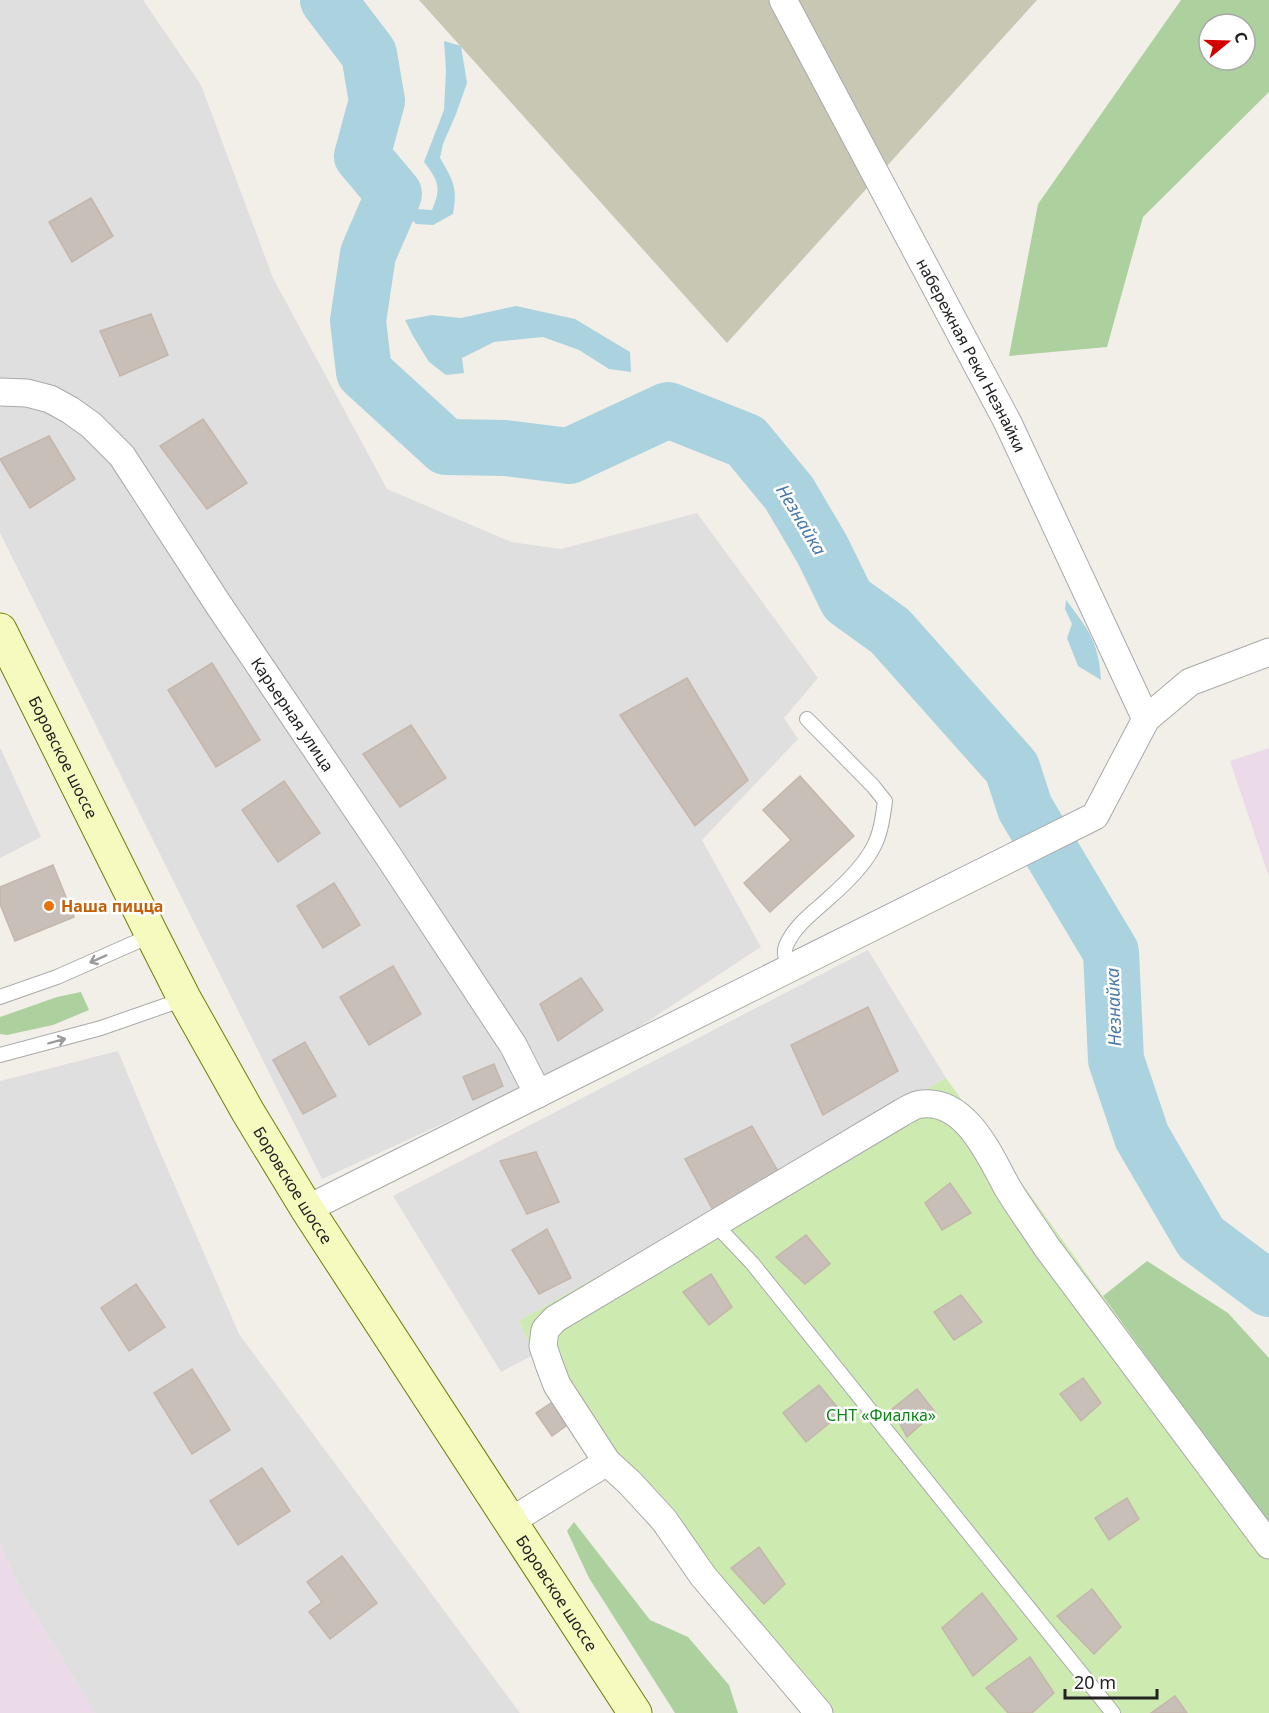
<svg xmlns="http://www.w3.org/2000/svg" width="1269" height="1713" viewBox="0 0 1269 1713" font-family="'Noto Sans',sans-serif">
<style>
.residential{fill:#e0dfdf}
.industrial{fill:#ebdbe8}
.construction{fill:#c7c7b4}
.grass{fill:#cdebb0}
.forest{fill:#add19e;fill-rule:evenodd}
.water{fill:#aad3df}
.lines{fill:none;stroke-linecap:round;stroke-linejoin:round}
.river{stroke:#aad3df;stroke-width:56}
.building{fill:#c7bfb8;stroke:#c4b6ab;stroke-width:1.5}
.lane-casing{stroke:#a9a9a9;stroke-width:16}
.street-casing{stroke:#a9a9a9;stroke-width:29}
.secondary-casing{stroke:#707d05;stroke-width:35}
.lane{stroke:#fff;stroke-width:14}
.street{stroke:#fff;stroke-width:27}
.secondary{stroke:#f7fabf;stroke-width:33}
.oneway{stroke:#9c9c9c}
.food-dot{fill:#e8710a;stroke:#fff;stroke-width:2}
.labels{text-anchor:middle;stroke-width:5;stroke-linejoin:round;paint-order:stroke}
.street-label{font-size:16px;fill:#222;stroke:#fff}
.food-label{font-size:16px;font-weight:bold;fill:#c56008;stroke:#fff;text-anchor:start}
.park-label{font-size:16px;fill:#0c8416;stroke:#fff}
.water-label{font-size:18px;font-style:italic;fill:#4a7aab;stroke:#fff}
</style>
<rect width="100%" height="100%" fill="#f2efe9"/>
<g class="residential">
<path d="M0 0H143L201 85 273 278 387 489 511 542 561 549 697 513 818 678 784 718 798 739 702 840 761 947 604 1050 322 1179 0 533Z"/>
<path d="M0 747 41 837 0 858Z"/>
<path d="M868 950 946 1078 519 1321 535 1354 501 1372 393 1196Z"/>
<path d="M118 1051 155 1140 239 1334 520 1713H95L22 1593 0 1544V1081Z"/>
</g>
<g class="industrial">
<path d="M1269 748V877L1230 761Z"/>
<path d="M0 1544 22 1593 95 1713H0Z"/>
</g>
<path class="construction" d="M419 0H1037L727 343Z"/>
<path class="grass" d="M946 1078 1269 1527V1713H804L615 1484 541 1369 519 1321Z"/>
<g class="forest">
<path d="M1181 0H1269V92L1143 217 1107 347 1009 356 1038 204ZM1209 24H1245V60H1209Z"/>
<path d="M81 992 89 1010 53 1025 7 1035 0 1034V1017L57 997Z"/>
<path d="M1147 1261 1228 1313 1269 1358V1523L1244 1492 1103 1296Z"/>
<path d="M574 1522 650 1620 688 1637 729 1685 738 1713H675L589 1578 567 1531Z"/>
</g>
<g class="water">
<path d="M444 41 461 46 467 83 456 114 443 144 440 158C453 180 458 188 453 214L433 225 416 224 404 211 400 196 406 191 417 209 432 210C442 188 438 180 424 162L444 110 446 70Z"/>
<path d="M516 306 575 319 630 352 631 372 609 369 579 350 543 337 494 342 462 358 464 373 446 375 429 362 413 336 405 320 432 315 461 318Z"/>
<path d="M1066 600C1088 629 1099 642 1101 680L1078 666 1067 638 1072 624 1065 609Z"/>
</g>
<g class="lines">
<path class="river" d="M328 0 369 54 377 101 362 156 394 194 368 254 358 321 364 372 446 447 505 448 569 456 668 410 746 441 789 493 822 549 847 600 890 631 1012 768 1025 808 1111 952 1116 1060 1142 1137 1201 1238 1269 1289"/>
</g>
<g class="building">
<path d="M91 198 113 236 72 262 49 222Z"/>
<path d="M151 314 168 355 120 376 100 331Z"/>
<path d="M203 419 247 483 207 509 160 446Z"/>
<path d="M49 436 75 479 30 508 0 459Z"/>
<path d="M212 663 260 740 216 767 168 690Z"/>
<path d="M687 678 748 780 695 826 620 715Z"/>
<path d="M411 725 446 778 400 807 363 754Z"/>
<path d="M800 776 854 836 770 912 744 883 791 840 763 810Z"/>
<path d="M284 781 320 833 278 862 242 810Z"/>
<path d="M53 865 74 917 15 941 0 904V887Z"/>
<path d="M334 883 360 925 323 948 297 906Z"/>
<path d="M393 966 421 1014 369 1045 340 997Z"/>
<path d="M581 978 603 1010 558 1041 540 1004Z"/>
<path d="M868 1007 898 1071 823 1115 791 1045Z"/>
<path d="M305 1042 336 1096 303 1114 273 1060Z"/>
<path d="M494 1064 503 1086 473 1100 463 1077Z"/>
<path d="M752 1126 779 1173 713 1210 685 1159Z"/>
<path d="M536 1152 559 1202 527 1214 500 1161Z"/>
<path d="M950 1183 971 1213 942 1230 925 1203Z"/>
<path d="M547 1229 571 1278 539 1294 512 1250Z"/>
<path d="M806 1235 830 1264 805 1284 776 1257Z"/>
<path d="M711 1274 732 1307 709 1325 683 1292Z"/>
<path d="M136 1284 165 1327 129 1351 101 1308Z"/>
<path d="M961 1295 982 1322 954 1340 934 1312Z"/>
<path d="M192 1369 230 1430 192 1454 154 1393Z"/>
<path d="M1083 1378 1101 1403 1081 1421 1060 1394Z"/>
<path d="M819 1385 842 1413 806 1442 783 1413Z"/>
<path d="M917 1389 935 1412 907 1437 892 1409Z"/>
<path d="M554 1401 570 1423 552 1436 536 1413Z"/>
<path d="M262 1468 290 1511 238 1545 210 1501Z"/>
<path d="M1127 1498 1139 1519 1109 1540 1095 1518Z"/>
<path d="M759 1547 785 1584 764 1604 731 1568Z"/>
<path d="M342 1556 377 1603 330 1639 309 1612 322 1602 307 1582Z"/>
<path d="M1092 1589 1121 1627 1094 1654 1057 1616Z"/>
<path d="M982 1593 1017 1639 973 1676 942 1628Z"/>
<path d="M1030 1657 1054 1693 1032 1713H1008L986 1688Z"/>
<path d="M1175 1696 1187 1713H1151Z"/>
</g>
<g class="lines">
<defs>
<g id="lane">
<path d="M790 968C787 961 783 954 786 946 794 926 813 913 829 898 845 884 864 866 874 846 881 832 883 816 885 801L873 786 807 719"/>
<path d="M0 997 57 977 152 935"/>
<path d="M0 1055 101 1028 184 999"/>
<path d="M715 1224 752 1263 1113 1713"/>
</g>
<g id="street">
<path id="s1" d="M783 0 1008 423 1146 719"/>
<path id="s2" d="M0 392 27 393 50 399 70 410 91 425 122 456 218 604 389 857 513 1045 538 1094"/>
<path d="M307 1209 1095 816 1146 719 1190 682 1269 652"/>
<path d="M511 1521 607 1462"/>
<path d="M819 1713 703 1576 664 1520 630 1483 607 1462 557 1385 549 1364 543 1346 545 1330 555 1319 901 1113C907 1110 915 1104 922 1104 966 1099 990 1156 1007 1187 1019 1207 1033 1226 1046 1246L1269 1545"/>
</g>
<g id="secondary">
<path id="s3" d="M0 630 152 935 184 998 248 1112 307 1209 635 1713"/>
</g>
</defs>
<use href="#lane" class="lane-casing"/>
<use href="#street" class="street-casing"/>
<use href="#secondary" class="secondary-casing"/>
<use href="#lane" class="lane"/>
<use href="#street" class="street"/>
<use href="#secondary" class="secondary"/>
</g>
<defs><path id="oneway-shaft" d="M-6 0H5M1.5-3L5.5 0L1.5 3" fill="none" stroke-width="1.6" stroke-linecap="round" stroke-linejoin="round" transform="scale(1.5)"/></defs>
<g class="oneway">
<use href="#oneway-shaft" transform="translate(98 959) rotate(156)"/>
<use href="#oneway-shaft" transform="translate(57 1041) rotate(-15)"/>
</g>
<circle class="food-dot" cx="49" cy="906" r="6"/>
<g class="labels">
<g class="street-label">
<text dy="6" stroke="none"><textPath href="#s1" startOffset="402">набережная Реки Незнайки</textPath></text>
<text dy="6" stroke="none"><textPath href="#s2" startOffset="453">Карьерная улица</textPath></text>
<text dy="6" stroke="none"><textPath href="#s3" startOffset="142">Боровское шоссе</textPath></text>
<text dy="6" stroke="none"><textPath href="#s3" startOffset="628">Боровское шоссе</textPath></text>
<text dy="6" stroke="none"><textPath href="#s3" startOffset="1114">Боровское шоссе</textPath></text>
</g>
<g class="food-label">
<text x="61" y="912">Наша пицца</text>
</g>
<g class="park-label">
<text x="881" y="1421">СНТ «Фиалка»</text>
</g>
<g class="water-label">
<text transform="translate(801 520) rotate(59)" y="6">Незнайка</text>
<text transform="translate(1114 1007) rotate(-92)" y="6">Незнайка</text>
</g>
</g>
<g transform="translate(1227 42) rotate(71)"><circle r="28" fill="#ffffff" stroke="#a7a7a7" stroke-width="1.5"/>
<path d="M0-4.5L10 22L0 15L-10 22Z" fill="#d40000"/>
<text y="-9" font-size="16" font-weight="bold" text-anchor="middle" fill="#222222">С</text>
</g>
<path d="M1065 1689v9h92v-9" fill="none" stroke="#222222" stroke-width="3"/>
<text x="1074" y="1689" font-size="18" fill="#222222" stroke="#ffffff" stroke-width="4.5" paint-order="stroke">20 m</text>
</svg>
